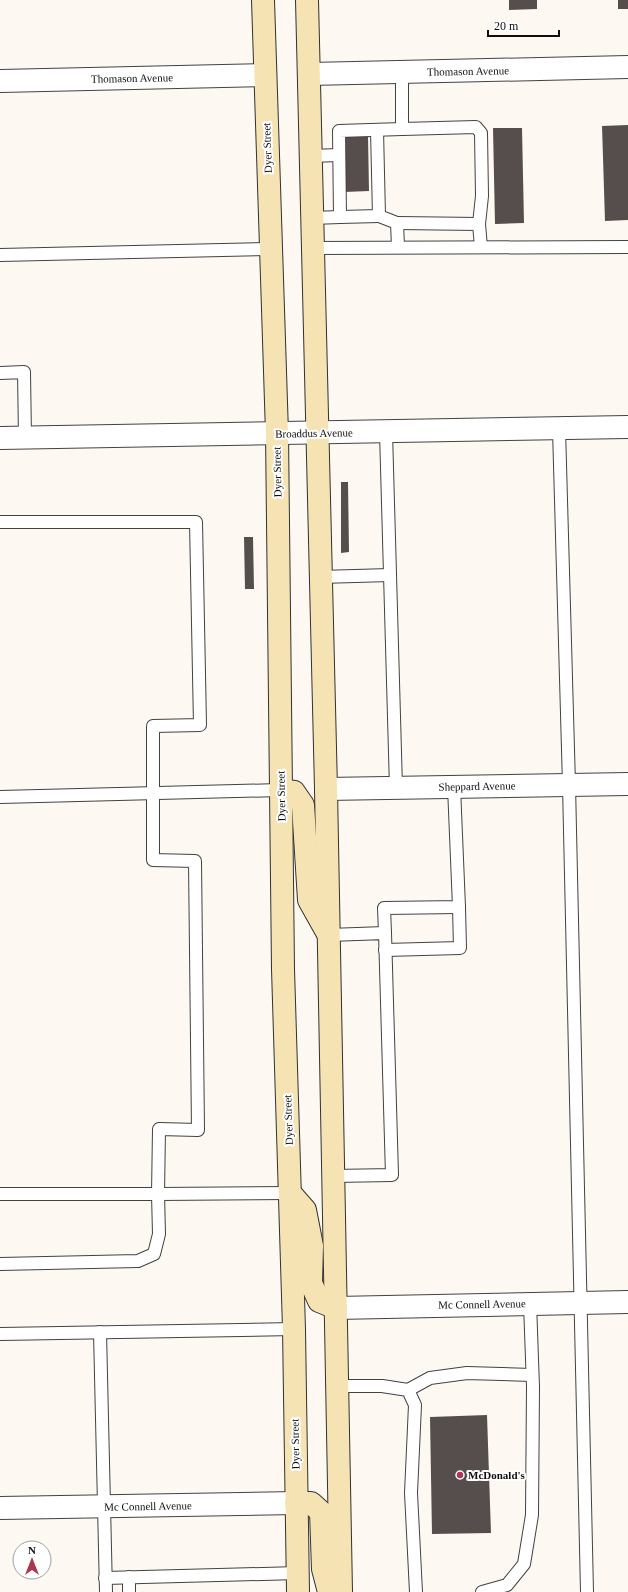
<svg xmlns="http://www.w3.org/2000/svg" width="628" height="1592" viewBox="0 0 628 1592" font-family="'Times New Roman',serif">
<style>
.building{fill:#564e4c}
.lines{fill:none;stroke-linecap:round;stroke-linejoin:round}
.lane-casing{stroke:#424242;stroke-width:14}
.street-casing{stroke:#424242;stroke-width:24}
.secondary-casing{stroke:#313131;stroke-width:24}
.lane{stroke:#fff;stroke-width:12}
.street{stroke:#fff;stroke-width:22}
.secondary{stroke:#f6e3b4;stroke-width:22}
.poi-dot{fill:#af3652;stroke:#fff;stroke-width:1.5}
.labels{text-anchor:middle;stroke-width:4;stroke-linejoin:round;paint-order:stroke}
.street-label{font-size:11px;fill:#0f0f0f;stroke:#fff}
.poi-label{font-size:11px;font-weight:bold;fill:#0f0f0f;stroke:#fff;text-anchor:start}
</style>
<rect width="100%" height="100%" fill="#fdf9f2"/>
<g class="building">
<path d="M509 0H537V9L509 10Z"/>
<rect x="618" y="0" width="10" height="9"/>
<path d="M628 125V220L605 221 602 126Z"/>
<path d="M493 128H522L524 223 495 224Z"/>
<path d="M368 135 369 191 344 192 343 136Z"/>
<path d="M341 482H348L349 552 341 553Z"/>
<path d="M244 537H253L254 589H245Z"/>
<path d="M487 1415 491 1533 432 1534 430 1417Z"/>
</g>
<g class="lines">
<defs>
<g id="lane">
<path d="M402 129 476 127 481 133 482 196 479 224"/>
<path d="M311 156 339 155"/>
<path d="M379 216 397 223 398 247"/>
<path d="M340 217 379 216 377 130"/>
<path d="M312 218 340 217 339 131 402 129V72"/>
<path d="M397 223 479 224 481 247"/>
<path d="M313 248 628 247"/>
<path d="M0 255 270 249"/>
<path d="M0 373 24 372 25 438"/>
<path d="M559 429 569 785 587 1592"/>
<path d="M386 432 396 788"/>
<path d="M0 522H196L200 725 153 726V860L195 861 198 1130 159 1129 158 1194H0"/>
<path d="M320 577 390 575"/>
<path d="M0 797 280 790"/>
<path d="M385 933 384 908 459 907 454 787"/>
<path d="M329 935 385 933 392 1175 333 1176"/>
<path d="M385 950 460 948 459 907"/>
<path d="M0 1264 138 1261 154 1254 159 1234 158 1194 290 1193"/>
<path d="M100 1332 106 1592"/>
<path d="M0 1334 294 1329"/>
<path d="M337 1386H382L408 1390 415 1405 411 1493 416 1592"/>
<path d="M408 1390 430 1378 467 1373 532 1375"/>
<path d="M129 1577V1592"/>
<path d="M105 1578 298 1573"/>
<path d="M482 1592 507 1585 524 1564 532 1515 533 1387 530 1303"/>
</g>
<g id="street">
<path d="M309 74 628 67"/>
<path d="M0 81 264 75"/>
<path d="M0 438 628 427"/>
<path d="M326 789 628 784"/>
<path d="M336 1308 628 1302"/>
<path d="M0 1508 296 1503"/>
</g>
<g id="secondary">
<path d="M263 0 277 433 283 969 294 1329 298 1592"/>
<path d="M307 0 326 789 341 1592"/>
<path d="M280 790 294 792 303 805 309 900 327 932"/>
<path d="M291 1194 305 1210 312 1246 311 1283 319 1301 336 1308"/>
<path d="M296 1503H311L321 1512 323 1569 329 1592"/>
</g>
</defs>
<use href="#lane" class="lane-casing"/>
<use href="#street" class="street-casing"/>
<use href="#secondary" class="secondary-casing"/>
<use href="#lane" class="lane"/>
<use href="#street" class="street"/>
<use href="#secondary" class="secondary"/>
</g>
<circle class="poi-dot" cx="460" cy="1475" r="4"/>
<g class="labels">
<g class="street-label">
<text transform="translate(468 71) rotate(-1)" y="4">Thomason Avenue</text>
<text transform="translate(132 78) rotate(-1)" y="4">Thomason Avenue</text>
<text transform="translate(267 148) rotate(-92)" y="4">Dyer Street</text>
<text transform="translate(314 433) rotate(-1)" y="4">Broaddus Avenue</text>
<text transform="translate(277 472) rotate(-91)" y="4">Dyer Street</text>
<text transform="translate(477 786) rotate(-1)" y="4">Sheppard Avenue</text>
<text transform="translate(281 796) rotate(-91)" y="4">Dyer Street</text>
<text transform="translate(288 1120) rotate(-92)" y="4">Dyer Street</text>
<text transform="translate(482 1304) rotate(-1)" y="4">Mc Connell Avenue</text>
<text transform="translate(295 1444) rotate(-91)" y="4">Dyer Street</text>
<text transform="translate(148 1506) rotate(-1)" y="4">Mc Connell Avenue</text>
</g>
<g class="poi-label">
<text x="468" y="1479">McDonald's</text>
</g>
</g>
<g transform="translate(32 1560)"><circle r="19" fill="#ffffff" stroke="#9f9f9f"/>
<path d="M0-3L7 15L0 10L-7 15Z" fill="#af3652"/>
<text y="-6" font-size="11" font-weight="bold" text-anchor="middle" fill="#0f0f0f">N</text>
</g>
<path d="M488 30v6h71v-6" fill="none" stroke="#0f0f0f" stroke-width="2"/>
<text x="494" y="30" font-size="12" fill="#0f0f0f" stroke="#ffffff" stroke-width="3" paint-order="stroke">20 m</text>
</svg>
